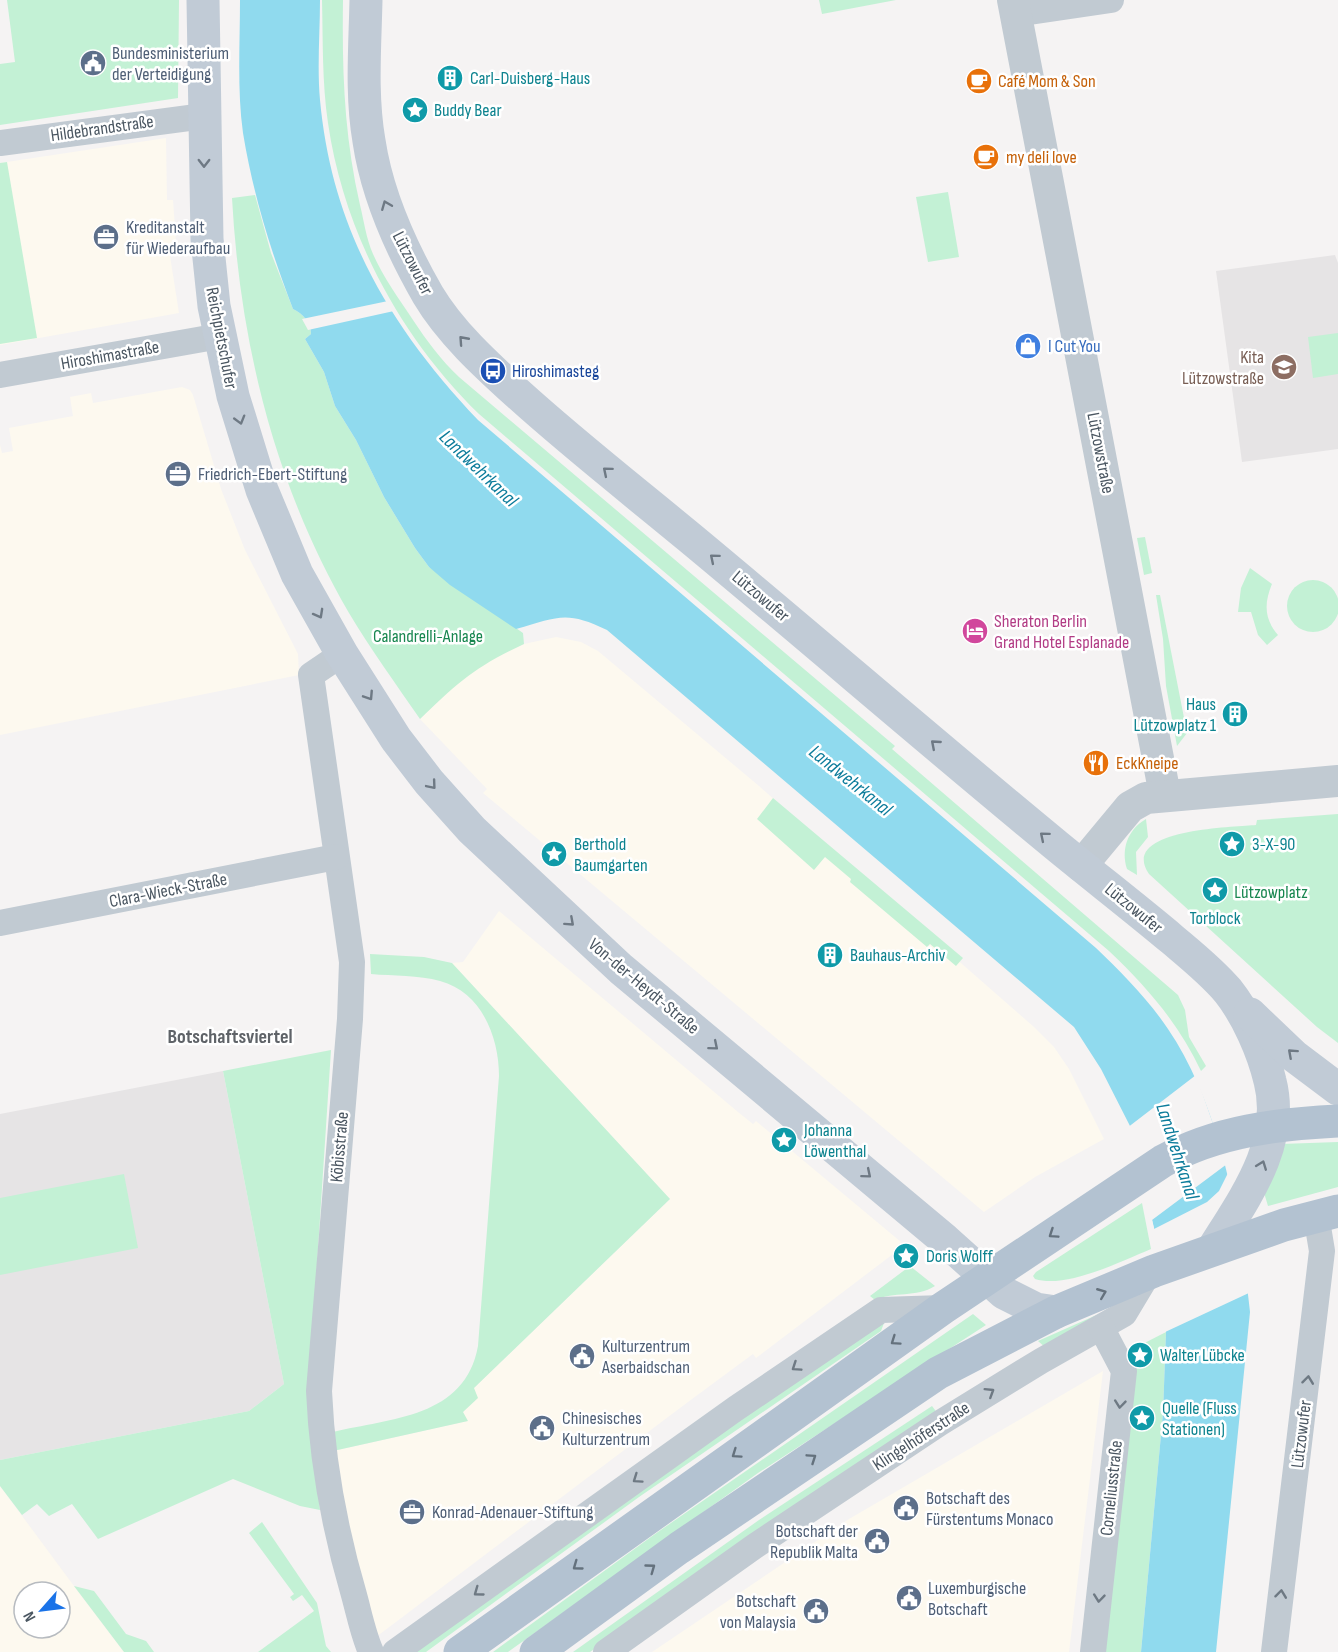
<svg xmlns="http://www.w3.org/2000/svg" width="1338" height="1652" viewBox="0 0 1338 1652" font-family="'Sofia Sans Condensed',sans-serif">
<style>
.commercial{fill:#fdf9ef;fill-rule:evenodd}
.education{fill:#e6e4e5}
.green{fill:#c3f1d5}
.water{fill:#90daee}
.pier{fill:#f5f3f3}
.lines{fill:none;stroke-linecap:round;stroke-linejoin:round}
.minor{stroke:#c1cad2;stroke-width:26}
.tertiary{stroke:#c1cad2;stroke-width:32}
.secondary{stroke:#c1cbd6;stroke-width:33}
.primary{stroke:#b3c2d1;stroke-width:33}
.oneway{stroke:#6e7984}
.oneway2{stroke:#64717d}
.oneway3{stroke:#6e7983}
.labels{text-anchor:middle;stroke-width:5;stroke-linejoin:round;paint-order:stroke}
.service-label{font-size:18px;fill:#4e5e75;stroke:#fff;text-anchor:start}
.culture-label{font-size:18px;fill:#0d838f;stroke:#fff;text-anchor:start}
.food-label{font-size:18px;fill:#c56008;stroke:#fff;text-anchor:start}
.street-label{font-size:18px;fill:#4a5661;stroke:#fff}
.shop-label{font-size:18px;fill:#366cbe;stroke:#fff;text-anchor:start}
.education-label{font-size:18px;fill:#785e54;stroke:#fff;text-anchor:end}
.transit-label{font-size:18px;fill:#164399;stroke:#fff;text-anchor:start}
.hotel-label{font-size:18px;fill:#b23c85;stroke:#fff;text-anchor:start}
.park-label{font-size:18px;fill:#17864f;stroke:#fff}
.water-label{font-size:20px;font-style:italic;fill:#0c7c9b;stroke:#fff}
.neighbourhood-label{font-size:20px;font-weight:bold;fill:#5f6368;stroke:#fff}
</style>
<rect width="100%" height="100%" fill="#f5f3f3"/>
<g class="commercial">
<path d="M166 138 167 200H173L177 255 170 256 179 313 0 345V163Z"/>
<path d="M182 387 190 390 193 395 221 489 245 550 298 654 299 675 0 735V445L2 453 13 451 9 428 73 416 70 397 91 393 93 403Z"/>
<path d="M556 637 581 642 598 651 759 786 1034 1027 1054 1047 1069 1069 1104 1139 1035 1177 984 1212 483 793 487 789 420 719 461 679 488 660 524 644Z"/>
<path d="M499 911 738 1112 753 1124 756 1121 901 1242 898 1245 901 1248 756 1358 753 1354 688 1402 376 1637 349 1536 333 1451 467 1421 463 1412 474 1388 670 1199 452 963 463 962Z"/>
<path d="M1103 1371 1069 1652H652L849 1519Z"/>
<path d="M0 1486 74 1586 124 1652H0ZM24 1592H60V1628H24Z"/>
</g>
<g class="education">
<path d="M1335 255 1338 263V449L1242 462 1216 271Z"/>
<path d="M223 1071 284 1384 249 1411 0 1460V1114Z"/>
</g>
<g class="green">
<path d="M7 0H179L178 98 0 125V64L15 62Z"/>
<path d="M322 0H343C342 71 344 135 360 205 364 221 366 238 373 254 383 277 399 299 413 320 427 341 441 360 459 377L895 746 892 749 1178 995 1185 1010 1189 1037 1206 1066 1201 1071C1179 1024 1147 987 1109 951L479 414C400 337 344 233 328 123 322 82 323 41 322 0Z"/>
<path d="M819 0H896L822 14Z"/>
<path d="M7 162 37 338 0 344V163Z"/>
<path d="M948 192 959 257 928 262 916 197Z"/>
<path d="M255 195 271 253 293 309C303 314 311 322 311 334L305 339 324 372 335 406 356 440 384 497 415 548 429 567 523 633 524 644C476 666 457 683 420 719 396 684 371 650 349 613 275 486 240 344 232 198Z"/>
<path d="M1338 333V374L1313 378 1308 337Z"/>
<path d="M1145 537 1152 573 1144 575 1137 538Z"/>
<path d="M1250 568 1272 584C1264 603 1264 619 1278 635L1267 645 1258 635 1251 612H1238L1241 588Z"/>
<circle cx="1313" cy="606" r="26"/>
<path d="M1156 595H1160L1187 733 1177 746 1166 686 1163 639Z"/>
<path d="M773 798 963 958 956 966 930 944 927 947 850 882 851 879 825 857 814 870 757 819Z"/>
<path d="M1338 814V1043L1317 1027 1149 874C1118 829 1234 827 1256 825L1257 820Z"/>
<path d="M1146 819 1148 837 1136 852 1137 875 1127 869C1121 850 1127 830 1146 819Z"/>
<path d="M370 954 424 957 452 963 670 1199 474 1388 478 1398 463 1412 468 1421 333 1451V1432C391 1418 465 1418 478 1346L499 1076C499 1038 482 992 440 981 419 975 393 976 371 974Z"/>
<path d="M331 1050 308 1402 320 1510 300 1506 233 1479 98 1539 72 1504 49 1516 37 1504 22 1515 0 1486V1460L249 1411 284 1384 223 1071Z"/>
<path d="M1338 1142V1187L1268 1206 1262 1186 1281 1144Z"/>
<path d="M124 1174 138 1248 0 1275V1198Z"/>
<path d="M1142 1203 1151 1249C1122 1261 1066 1289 1035 1279L1033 1276 1036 1272Z"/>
<path d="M910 1266 935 1286C916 1298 894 1291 875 1300L870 1296Z"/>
<path d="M1110 1309 1046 1348 1038 1341Z"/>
<path d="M973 1314 986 1325 758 1473 508 1652H493L655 1534Z"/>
<path d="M879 1320 884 1323 881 1331 639 1497 426 1652H408Z"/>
<path d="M1166 1332 1163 1413 1141 1652H1100L1125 1353Z"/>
<path d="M932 1406 938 1414 590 1652H573L759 1520Z"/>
<path d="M262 1522 317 1603 326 1646 331 1652H258L314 1611 302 1595 293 1601 290 1597 294 1594 249 1533Z"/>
<path d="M74 1586 94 1591 126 1634 146 1641 154 1652H124Z"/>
</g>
<path class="water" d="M240 0H320C320 33 317 67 320 100 332 230 390 327 478 420L1096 948C1122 973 1148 999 1168 1029 1221 1107 1240 1220 1250 1312L1216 1652H1141L1163 1413 1166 1332 1155 1232 1130 1126 1101 1069 1074 1027 607 630C566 610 558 617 516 629L450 585 429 567 415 548 384 497 356 440 335 406 324 372 305 339 311 334C311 322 303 314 293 309 271 252 253 194 243 133 237 90 240 44 240 0Z"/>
<g class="pier">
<path d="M388 301 394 311 308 330 302 319Z"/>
<path d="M1196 1075 1227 1164 1152 1220 1154 1229 1207 1202 1219 1191 1229 1171 1240 1218 1251 1292 1163 1333 1152 1233 1127 1128Z"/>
</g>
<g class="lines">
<g class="minor">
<path d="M1016 14 1111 0"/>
<path d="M0 143 204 116"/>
<path d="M0 375 220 336"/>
<path d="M342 654 311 675 352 962 350 1019 319 1391C322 1461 334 1527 354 1595 359 1613 363 1634 371 1652"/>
<path d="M0 923 336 857"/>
<path d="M395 1652 735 1409 881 1310 943 1308"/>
<path d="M606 1652 755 1546 940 1423 1041 1361 1124 1314 1148 1274"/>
<path d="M1093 1652 1124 1371 1102 1329"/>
<path d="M1274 1652 1322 1251 1316 1215"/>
</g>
<g class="tertiary">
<path d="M1013 0 1165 795"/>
<path d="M1081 866 1130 807 1146 798 1338 781"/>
</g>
<g class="secondary">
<path d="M203 0 207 239 214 306 233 396 262 490 297 574 342 654 396 739 429 782 472 830 621 969 945 1240 1004 1293 1036 1309 1056 1312"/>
<path d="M366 0C365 47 361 95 369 141 377 195 401 248 428 295 450 332 485 364 517 393 572 443 631 489 689 537 812 639 933 744 1057 846 1096 878 1135 908 1173 940 1192 956 1212 972 1228 991 1247 1015 1263 1051 1270 1081 1286 1143 1244 1199 1213 1249"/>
<path d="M1250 1014 1294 1056 1338 1089"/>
</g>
<g class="primary">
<path d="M460 1652 943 1308 1163 1161C1217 1131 1278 1124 1338 1121"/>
<path d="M536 1652 679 1548 938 1373 1056 1312 1154 1271 1284 1225 1338 1211"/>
</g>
</g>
<defs><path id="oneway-chevron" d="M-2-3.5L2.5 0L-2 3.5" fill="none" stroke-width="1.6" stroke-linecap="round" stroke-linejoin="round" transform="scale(1.5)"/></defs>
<g class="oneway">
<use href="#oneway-chevron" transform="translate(204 163) rotate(90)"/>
<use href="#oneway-chevron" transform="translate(386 205) rotate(-112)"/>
<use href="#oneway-chevron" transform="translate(463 340) rotate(-132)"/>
<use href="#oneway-chevron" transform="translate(240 420) rotate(74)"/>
<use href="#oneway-chevron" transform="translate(607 471) rotate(-140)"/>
<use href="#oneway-chevron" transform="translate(714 558) rotate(-140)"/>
<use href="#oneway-chevron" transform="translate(319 614) rotate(61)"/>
<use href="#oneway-chevron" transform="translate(369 696) rotate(57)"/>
<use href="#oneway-chevron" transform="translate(935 744) rotate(-139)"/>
<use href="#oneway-chevron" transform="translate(432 785) rotate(50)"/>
<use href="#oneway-chevron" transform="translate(1044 836) rotate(-140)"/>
<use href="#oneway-chevron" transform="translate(570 922) rotate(42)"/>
<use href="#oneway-chevron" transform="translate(714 1046) rotate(40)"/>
<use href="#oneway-chevron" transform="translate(1292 1053) rotate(-138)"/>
<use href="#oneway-chevron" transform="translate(1262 1165) rotate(-69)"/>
<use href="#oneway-chevron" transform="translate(867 1174) rotate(40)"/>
</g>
<g class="oneway2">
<use href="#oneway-chevron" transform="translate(1053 1234) rotate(146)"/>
<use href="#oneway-chevron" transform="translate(1102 1293) rotate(-22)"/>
<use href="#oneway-chevron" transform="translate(895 1341) rotate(145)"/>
<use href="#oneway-chevron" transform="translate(736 1454) rotate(145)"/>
<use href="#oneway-chevron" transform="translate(812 1458) rotate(-34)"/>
<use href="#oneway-chevron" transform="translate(577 1566) rotate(144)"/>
<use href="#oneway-chevron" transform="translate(651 1568) rotate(-36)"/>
</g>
<g class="oneway3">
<use href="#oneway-chevron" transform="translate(796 1367) rotate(146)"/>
<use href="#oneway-chevron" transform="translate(1308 1380) rotate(-83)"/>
<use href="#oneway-chevron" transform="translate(990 1392) rotate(-32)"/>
<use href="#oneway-chevron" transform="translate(1120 1404) rotate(96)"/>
<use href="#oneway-chevron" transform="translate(637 1479) rotate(145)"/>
<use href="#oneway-chevron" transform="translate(478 1592) rotate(144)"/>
<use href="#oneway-chevron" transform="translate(1281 1594) rotate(-83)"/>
<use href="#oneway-chevron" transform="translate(1099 1598) rotate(96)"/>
</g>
<defs>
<symbol id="civic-disc" viewBox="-11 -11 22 22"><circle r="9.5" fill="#5c6f8a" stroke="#fff"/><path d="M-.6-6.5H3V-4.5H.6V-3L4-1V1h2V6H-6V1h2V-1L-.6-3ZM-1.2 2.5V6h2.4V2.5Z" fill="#fff"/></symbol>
<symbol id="building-disc" viewBox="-11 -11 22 22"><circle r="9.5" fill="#0f9aa8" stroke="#fff"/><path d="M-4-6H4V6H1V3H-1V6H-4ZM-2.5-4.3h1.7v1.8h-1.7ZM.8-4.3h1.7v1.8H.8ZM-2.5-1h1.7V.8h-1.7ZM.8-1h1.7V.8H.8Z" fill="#fff"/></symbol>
<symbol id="cafe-disc" viewBox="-11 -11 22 22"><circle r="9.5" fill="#e8710a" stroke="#fff"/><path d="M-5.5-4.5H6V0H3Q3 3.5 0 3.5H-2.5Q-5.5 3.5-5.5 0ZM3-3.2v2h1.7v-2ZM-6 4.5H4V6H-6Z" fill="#fff"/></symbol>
<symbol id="sight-disc" viewBox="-11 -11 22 22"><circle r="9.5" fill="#0f9aa8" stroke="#fff"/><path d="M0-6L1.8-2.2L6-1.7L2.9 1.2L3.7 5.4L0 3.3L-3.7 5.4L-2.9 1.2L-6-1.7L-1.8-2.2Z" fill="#fff"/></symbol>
<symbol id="office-disc" viewBox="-11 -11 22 22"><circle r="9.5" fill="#5c6f8a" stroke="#fff"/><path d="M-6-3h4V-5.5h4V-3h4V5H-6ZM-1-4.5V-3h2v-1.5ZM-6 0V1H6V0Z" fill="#fff"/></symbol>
<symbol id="shop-disc" viewBox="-11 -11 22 22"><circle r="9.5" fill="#3f7fe0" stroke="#fff"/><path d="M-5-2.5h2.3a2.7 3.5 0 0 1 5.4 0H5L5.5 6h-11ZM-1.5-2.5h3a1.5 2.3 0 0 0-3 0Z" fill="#fff"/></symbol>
<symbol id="school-disc" viewBox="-11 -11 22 22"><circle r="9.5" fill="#8d6e63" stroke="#fff"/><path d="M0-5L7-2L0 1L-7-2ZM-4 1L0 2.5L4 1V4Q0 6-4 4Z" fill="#fff"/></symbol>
<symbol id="bus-disc" viewBox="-11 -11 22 22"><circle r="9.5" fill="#1a4fb4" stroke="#fff"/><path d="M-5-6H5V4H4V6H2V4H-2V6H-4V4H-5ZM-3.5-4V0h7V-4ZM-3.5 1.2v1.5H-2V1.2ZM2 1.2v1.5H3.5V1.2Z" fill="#fff"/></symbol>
<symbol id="hotel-disc" viewBox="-11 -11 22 22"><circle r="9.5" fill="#d1479c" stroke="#fff"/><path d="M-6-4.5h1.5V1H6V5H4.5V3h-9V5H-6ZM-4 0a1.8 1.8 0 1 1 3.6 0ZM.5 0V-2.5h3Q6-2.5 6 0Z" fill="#fff"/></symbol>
<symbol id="restaurant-disc" viewBox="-11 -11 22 22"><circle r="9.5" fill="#e8710a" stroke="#fff"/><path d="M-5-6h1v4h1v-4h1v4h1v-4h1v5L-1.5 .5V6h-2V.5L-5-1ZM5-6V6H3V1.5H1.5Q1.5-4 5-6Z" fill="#fff"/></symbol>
</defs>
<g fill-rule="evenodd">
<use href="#civic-disc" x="78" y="48" width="30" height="30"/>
<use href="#building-disc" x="435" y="63" width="30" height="30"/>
<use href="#cafe-disc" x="964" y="66" width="30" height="30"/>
<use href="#sight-disc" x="400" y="95" width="30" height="30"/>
<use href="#cafe-disc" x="971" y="142" width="30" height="30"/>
<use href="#office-disc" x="91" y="222" width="30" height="30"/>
<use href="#shop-disc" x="1013" y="331" width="30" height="30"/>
<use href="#school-disc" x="1269" y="352" width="30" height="30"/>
<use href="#bus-disc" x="478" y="356" width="30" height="30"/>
<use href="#office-disc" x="163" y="459" width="30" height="30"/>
<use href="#hotel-disc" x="960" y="616" width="30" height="30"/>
<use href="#building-disc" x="1220" y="699" width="30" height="30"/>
<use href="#restaurant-disc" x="1081" y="748" width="30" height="30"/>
<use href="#sight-disc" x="1217" y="829" width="30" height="30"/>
<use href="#sight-disc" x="539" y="839" width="30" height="30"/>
<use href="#sight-disc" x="1200" y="875" width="30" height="30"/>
<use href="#building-disc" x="815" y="940" width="30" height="30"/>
<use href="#sight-disc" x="769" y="1125" width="30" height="30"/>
<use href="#sight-disc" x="891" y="1241" width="30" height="30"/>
<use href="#sight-disc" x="1125" y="1340" width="30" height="30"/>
<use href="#civic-disc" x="567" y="1341" width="30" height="30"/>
<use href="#sight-disc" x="1127" y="1403" width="30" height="30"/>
<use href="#civic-disc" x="527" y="1413" width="30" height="30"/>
<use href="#civic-disc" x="891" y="1493" width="30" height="30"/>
<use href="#office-disc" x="397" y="1497" width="30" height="30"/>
<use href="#civic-disc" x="862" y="1526" width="30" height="30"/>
<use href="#civic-disc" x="894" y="1583" width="30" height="30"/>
<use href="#civic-disc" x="801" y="1596" width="30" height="30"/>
</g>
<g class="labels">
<g class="service-label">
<text x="112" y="59">Bundesministerium<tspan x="112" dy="21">der Verteidigung</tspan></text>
<text x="126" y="233">Kreditanstalt<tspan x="126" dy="21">für Wiederaufbau</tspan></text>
<text x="198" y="480">Friedrich-Ebert-Stiftung</text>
<text x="602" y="1352">Kulturzentrum<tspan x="602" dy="21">Aserbaidschan</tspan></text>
<text x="562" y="1424">Chinesisches<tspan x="562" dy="21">Kulturzentrum</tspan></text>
<text x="926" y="1504">Botschaft des<tspan x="926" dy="21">Fürstentums Monaco</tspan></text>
<text x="432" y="1518">Konrad-Adenauer-Stiftung</text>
<text x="858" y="1537" text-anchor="end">Botschaft der<tspan x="858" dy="21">Republik Malta</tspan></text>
<text x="928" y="1594">Luxemburgische<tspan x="928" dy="21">Botschaft</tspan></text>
<text x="796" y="1607" text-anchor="end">Botschaft<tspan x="796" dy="21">von Malaysia</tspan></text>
</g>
<g class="culture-label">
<text x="470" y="84">Carl-Duisberg-Haus</text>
<text x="434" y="116">Buddy Bear</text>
<text x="1216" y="710" text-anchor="end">Haus<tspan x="1216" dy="21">Lützowplatz 1</tspan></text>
<text x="574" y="850">Berthold<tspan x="574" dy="21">Baumgarten</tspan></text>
<text x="1252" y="850">3-X-90</text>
<text x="1215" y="924" text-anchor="middle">Torblock</text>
<text x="850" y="961">Bauhaus-Archiv</text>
<text x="804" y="1136">Johanna<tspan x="804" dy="21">Löwenthal</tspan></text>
<text x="926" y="1262">Doris Wolff</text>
<text x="1160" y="1361">Walter Lübcke</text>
<text x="1162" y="1414">Quelle (Fluss<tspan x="1162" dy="21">Stationen)</tspan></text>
</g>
<g class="food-label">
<text x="998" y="87">Café Mom &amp; Son</text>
<text x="1006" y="163">my deli love</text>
<text x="1116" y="769">EckKneipe</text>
</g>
<g class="street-label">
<text transform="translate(102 128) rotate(-8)" y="6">Hildebrandstraße</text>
<text transform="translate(413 263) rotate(63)" y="6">Lützowufer</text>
<text transform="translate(222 338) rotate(79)" y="6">Reichpietschufer</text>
<text transform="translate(110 355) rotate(-10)" y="6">Hiroshimastraße</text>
<text transform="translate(1101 453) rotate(79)" y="6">Lützowstraße</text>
<text transform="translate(761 596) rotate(40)" y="6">Lützowufer</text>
<text transform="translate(168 890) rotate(-11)" y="6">Clara-Wieck-Straße</text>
<text transform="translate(1134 908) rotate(39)" y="6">Lützowufer</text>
<text transform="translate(644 986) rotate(40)" y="6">Von-der-Heydt-Straße</text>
<text transform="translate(339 1147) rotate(-85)" y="6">Köbisstraße</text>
<text transform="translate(1301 1434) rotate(-83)" y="6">Lützowufer</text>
<text transform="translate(921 1436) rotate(-33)" y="6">Klingelhöferstraße</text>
<text transform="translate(1111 1488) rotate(-84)" y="6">Corneliusstraße</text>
</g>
<g class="shop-label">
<text x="1048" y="352">I Cut You</text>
</g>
<g class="education-label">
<text x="1264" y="363">Kita<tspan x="1264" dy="21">Lützowstraße</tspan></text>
</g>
<g class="transit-label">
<text x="512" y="377">Hiroshimasteg</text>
</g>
<g class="hotel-label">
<text x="994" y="627">Sheraton Berlin<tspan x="994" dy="21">Grand Hotel Esplanade</tspan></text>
</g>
<g class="park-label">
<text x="428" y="642">Calandrelli-Anlage</text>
<text x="1271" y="898">Lützowplatz</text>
</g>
<g class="water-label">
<text transform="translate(479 468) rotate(44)" y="7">Landwehrkanal</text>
<text transform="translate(851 780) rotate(39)" y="7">Landwehrkanal</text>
<text transform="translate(1178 1151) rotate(72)" y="7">Landwehrkanal</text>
</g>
<g class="neighbourhood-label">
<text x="230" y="1043">Botschaftsviertel</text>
</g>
</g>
<g transform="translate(42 1610) rotate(242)"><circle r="28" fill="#ffffff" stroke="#b7bbc0" stroke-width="1.5"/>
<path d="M0-4.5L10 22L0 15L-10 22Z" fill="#1a73e8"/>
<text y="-9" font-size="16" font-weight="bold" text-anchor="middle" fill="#4a5661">N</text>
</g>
</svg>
